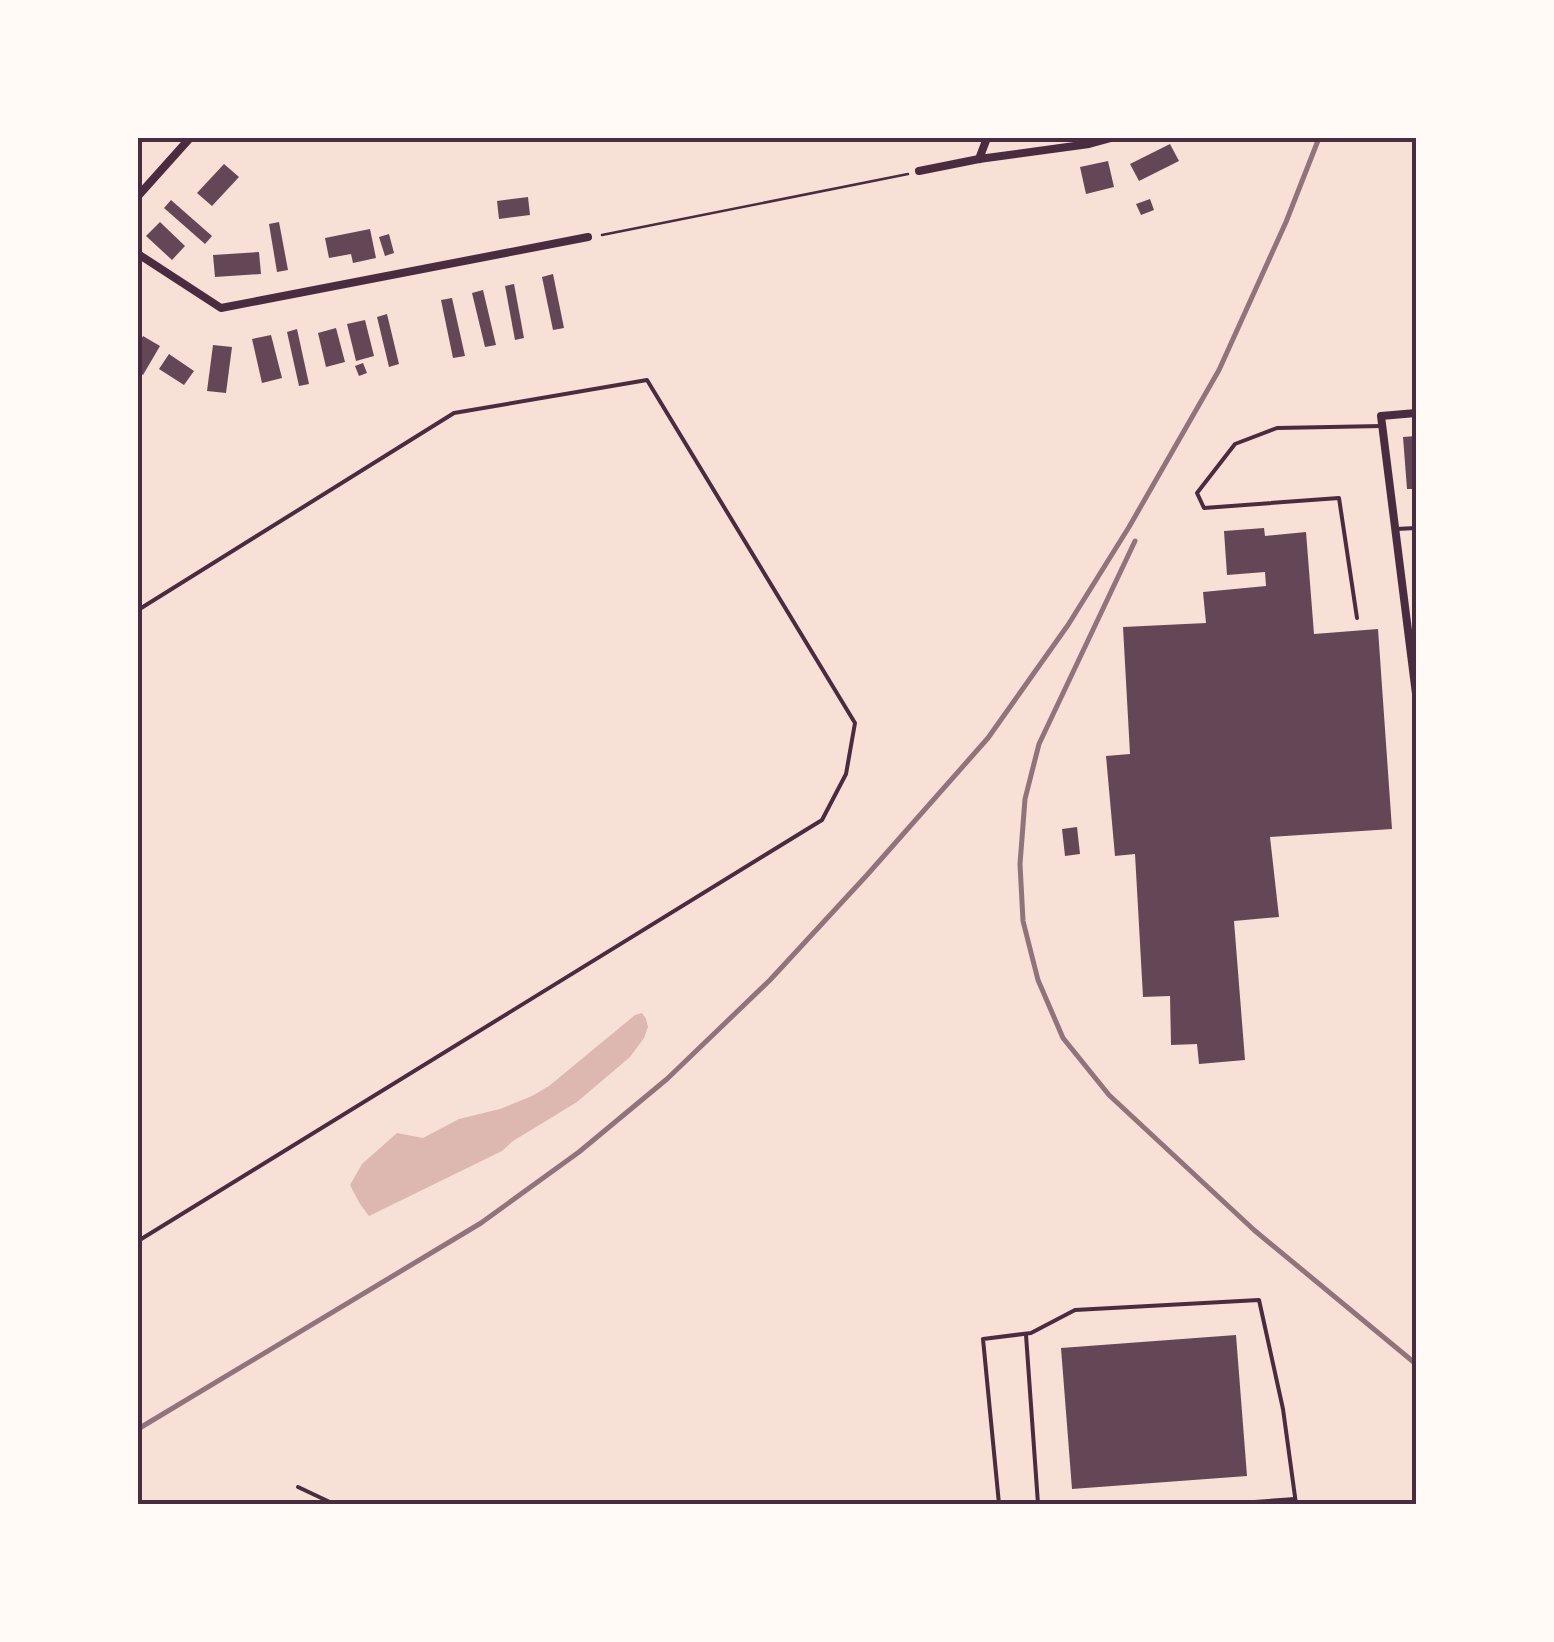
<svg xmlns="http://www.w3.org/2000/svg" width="1554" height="1642" viewBox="0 0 1554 1642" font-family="Manrope,sans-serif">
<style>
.water{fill:#dcb8b0}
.building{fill:#644757}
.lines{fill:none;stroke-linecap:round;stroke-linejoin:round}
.path{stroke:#4a2c40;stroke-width:2.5}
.service{stroke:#4a2c40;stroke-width:4}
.minor{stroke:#4a2c40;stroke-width:8}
.rail{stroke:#8f747c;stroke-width:5}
.neatline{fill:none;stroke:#4a2c40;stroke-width:4}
</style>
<rect width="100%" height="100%" fill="#f7e1d7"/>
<path class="water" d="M642 1013 646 1019 648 1027 644 1038 630 1057 577 1102 513 1141 502 1151 369 1216 360 1204 350 1185 362 1164 397 1133 423 1138 459 1119 500 1109 532 1096 549 1086 635 1015Z"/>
<g class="building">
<path d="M1170 144 1179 161 1139 181 1130 164Z"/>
<path d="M1108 161 1114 187 1086 194 1080 167Z"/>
<path d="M224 164 239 177 212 206 197 193Z"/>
<path d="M528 197 530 215 499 219 497 201Z"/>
<path d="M1150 199 1154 210 1141 215 1136 204Z"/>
<path d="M171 200 212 236 205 244 164 208Z"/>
<path d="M160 222 185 246 172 260 146 236Z"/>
<path d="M279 222 288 270 277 272 269 224Z"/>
<path d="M370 229 376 258 353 263 351 254 329 258 325 238Z"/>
<path d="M389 234 394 253 385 256 379 237Z"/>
<path d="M259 252 261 274 215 277 213 255Z"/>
<path d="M553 274 564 328 553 330 542 277Z"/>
<path d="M514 284 524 338 515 340 505 286Z"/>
<path d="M483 290 496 345 485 347 472 293Z"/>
<path d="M452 298 465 356 453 358 441 300Z"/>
<path d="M387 314 399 364 389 367 377 317Z"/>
<path d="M365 320 374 356 356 361 347 324Z"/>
<path d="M336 328 345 362 326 367 318 333Z"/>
<path d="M297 329 309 384 299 386 287 332Z"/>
<path d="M271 335 282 378 262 383 252 339Z"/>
<path d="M143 336 160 346 143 375 138 372V345Z"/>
<path d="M213 345 232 347 226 393 207 391Z"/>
<path d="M169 354 194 371 184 385 159 369Z"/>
<path d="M363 363 367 373 359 376 355 366Z"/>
<path d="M1416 436V489H1407L1403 437Z"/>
<path d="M1264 528 1265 536 1306 532 1314 634 1378 629 1392 829 1270 837 1279 917 1234 921 1245 1060 1199 1064 1197 1044 1171 1045 1170 996 1143 997 1135 854 1115 856 1106 756 1130 754 1123 627 1206 623 1203 592 1266 586 1265 572 1227 575 1224 531Z"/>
<path d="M1077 827 1080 854 1065 856 1062 829Z"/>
<path d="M1236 1335 1247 1476 1072 1489 1061 1348Z"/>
</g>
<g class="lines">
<path class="path" d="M602 235 908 174"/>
<g class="service">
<path d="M1396 529 1416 528"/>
<path d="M138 610 454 413 647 380 855 723 846 774 822 820 138 1241"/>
<path d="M1357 618 1339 498 1204 508 1197 493 1235 444 1277 428 1382 426"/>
<path d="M1026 1335 1038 1504"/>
<path d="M298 1487 334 1504"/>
<path d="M999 1504 983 1339 1031 1333 1075 1310 1259 1300 1283 1409 1296 1504"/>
<path d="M1226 1504 1295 1499"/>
</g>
<g class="minor">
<path d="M979 159 987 138"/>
<path d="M919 171 979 159 1089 144 1111 138"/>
<path d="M138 196 190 138"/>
<path d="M138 254 221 308 588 237"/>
<path d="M1416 413 1381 416 1416 694"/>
</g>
<g class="rail">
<path d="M1135 541 1039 744 1025 799 1020 864 1023 921 1038 980 1063 1038 1109 1095 1254 1230 1416 1364"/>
<path d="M138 1429 481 1223 579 1152 667 1079 770 980 867 875 988 738 1068 625 1129 527 1219 370 1286 222 1319 138"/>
</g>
</g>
<rect width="1554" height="1642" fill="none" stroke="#fffaf5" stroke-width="280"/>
<rect x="140" y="140" width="1274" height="1362" class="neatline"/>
</svg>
